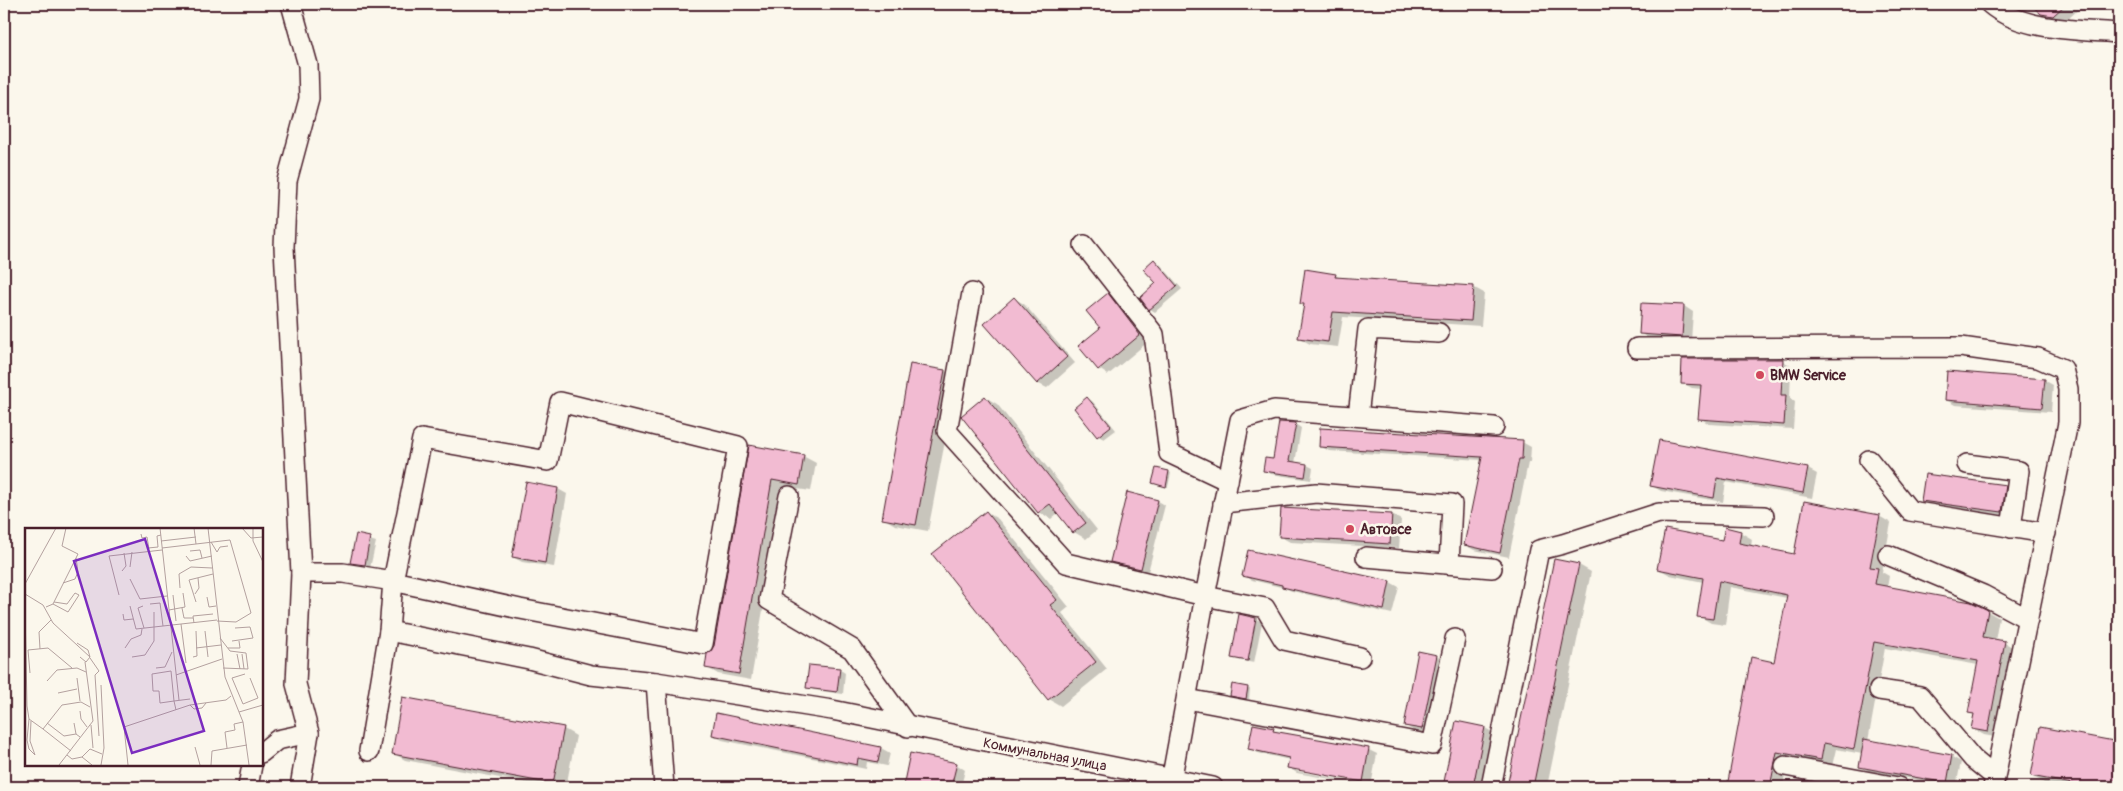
<svg xmlns="http://www.w3.org/2000/svg" width="2123" height="791" viewBox="0 0 2123 791" font-family="Pangolin,sans-serif">
<style>
.shadow{fill:#0003;fill-rule:evenodd}
.building{fill:#f2bbd2;stroke:#4a1f2b}
.lines{fill:none;stroke-linecap:round;stroke-linejoin:round}
.minor-casing{stroke:#4a1f2b;stroke-width:22}
.minor{stroke:#fbf7ec;stroke-width:19}
.poi-dot{fill:#d1495b;stroke:#fbf7ec;stroke-width:2}
.labels{text-anchor:middle;stroke-width:5;stroke-linejoin:round;paint-order:stroke}
.poi-label{font-size:14px;font-weight:bold;fill:#4a1f2b;stroke:#fbf7ec;text-anchor:start}
.street-label{font-size:14px;fill:#4a1f2b;stroke:#fbf7ec}
.inset-road{fill:none;stroke:#b4a19f;stroke-width:1}
.view{fill:#7b2cbf;fill-opacity:0.15;stroke:#7b2cbf;stroke-width:2.5}
.inset-edge{fill:none;stroke:#4a1f2b;stroke-width:2.5}
</style>
<rect width="100%" height="100%" fill="#fbf7ec"/>
<filter id="ink" filterUnits="userSpaceOnUse"><feTurbulence type="fractalNoise" baseFrequency=".02" numOctaves="2"/><feDisplacementMap in="SourceGraphic" scale="10" xChannelSelector="R" yChannelSelector="G"/><feConvolveMatrix kernelMatrix="1 2 1 2 8 2 1 2 1" color-interpolation-filters="sRGB"/></filter>
<g filter="url(#ink)">
<g class="shadow">
<path d="M2013 4H2084L2065 22 2054 20 2041 13 2032 4 2025 11Z"/>
<path d="M1154 260 1159 263 1182 289 1155 312 1150 309 1141 298 1158 283Z"/>
<path d="M1335 275 1342 279 1473 287 1484 293 1481 326 1343 317 1338 347 1310 344 1299 338 1305 305 1301 303Z"/>
<path d="M1108 295 1117 300 1149 341 1108 375 1099 369 1102 328Z"/>
<path d="M1015 299 1024 304 1075 363 1047 388 1037 383Z"/>
<path d="M1684 306 1693 312 1691 341 1649 339 1640 333Z"/>
<path d="M1782 360 1791 366 1790 398 1795 402 1793 429 1709 424 1700 418 1702 389 1692 388 1682 383Z"/>
<path d="M911 365 945 371 957 378 928 531 895 525 883 518Z"/>
<path d="M2044 380 2053 385 2051 412 1955 405 1946 400Z"/>
<path d="M985 397 997 404 1097 530 1086 539 1074 532 1058 513 1051 519 1039 512Z"/>
<path d="M1087 398 1093 402 1116 430 1104 439 1098 436 1075 408Z"/>
<path d="M1295 424 1301 428 1295 463 1307 465 1313 468 1311 480 1271 474 1265 470 1274 460Z"/>
<path d="M1522 442 1531 447 1530 463H1528L1509 557 1474 550 1465 545 1482 460 1329 451 1320 446Z"/>
<path d="M1660 442 1808 469 1817 474 1812 498 1726 482 1723 502 1661 491 1652 486Z"/>
<path d="M750 447 803 456 816 463 811 491 784 487 751 680 718 674 706 667 715 646Z"/>
<path d="M1169 472 1171 473 1168 487 1153 483Z"/>
<path d="M2005 486 2014 492 2011 516 1932 505 1922 500Z"/>
<path d="M558 489 567 494 554 567 522 562 513 557Z"/>
<path d="M1128 493 1158 501 1165 505 1148 572 1118 565 1111 561Z"/>
<path d="M1282 509 1392 515 1401 520 1399 548 1290 542 1281 537Z"/>
<path d="M986 512 998 519 1069 607 1062 613 1107 669 1061 706 1049 699Z"/>
<path d="M1879 516 1891 523 1882 572 1889 576 1887 588 1987 611 1999 618 1995 641 2005 643 2016 649 2000 738 1984 735 1973 729 1975 715 1969 712 1978 665 1885 648 1868 741 1952 757 1961 762 1956 787 1869 771 1860 766 1862 754 1836 749 1832 766 1788 758 1783 787H1728L1752 659 1775 663 1787 598 1730 587 1725 625 1711 623 1699 616 1703 582 1670 575 1659 569 1723 541 1740 532 1752 539 1751 547 1795 555Z"/>
<path d="M357 536 376 542 370 568 357 566 352 562Z"/>
<path d="M1249 551 1390 582 1399 587 1392 614 1292 591 1285 588 1252 580 1244 575Z"/>
<path d="M1555 561 1579 565 1591 572 1547 787H1508Z"/>
<path d="M1256 619 1262 622 1254 663 1238 660 1232 657Z"/>
<path d="M1436 656 1445 661 1431 734 1414 731 1405 725Z"/>
<path d="M839 669 845 673 843 694 814 690 808 687Z"/>
<path d="M1233 685 1250 689 1249 699 1234 696Z"/>
<path d="M403 698 564 729 576 736 566 787H548L405 760 393 753Z"/>
<path d="M717 715 881 748 890 753 887 766 867 762 866 769 722 740 713 735Z"/>
<path d="M1457 722 1485 728 1494 733 1483 787H1444Z"/>
<path d="M2041 728 2119 743V787H2068L2044 783 2032 776Z"/>
<path d="M1273 730 1279 733 1369 750 1377 754 1371 786 1297 773 1289 768 1290 760 1258 753 1249 748ZM1296 769 1369 782V785L1296 771Z"/>
<path d="M911 755 956 764 965 770 961 787H904Z"/>
</g>
<g class="building">
<path d="M2030 4H2066L2053 16 2041 14Z"/>
<path d="M1154 259 1177 286 1149 310 1140 298 1156 283 1143 269Z"/>
<path d="M1305 269 1336 274 1335 277 1474 286 1471 321 1333 312 1328 342 1298 338 1304 304H1300Z"/>
<path d="M1108 293 1140 335 1098 370 1078 346 1100 328 1086 311Z"/>
<path d="M1014 297 1067 357 1037 384 984 324Z"/>
<path d="M1641 303 1684 305 1682 337 1639 334Z"/>
<path d="M1682 359H1783L1781 395H1786L1784 425 1698 419 1701 385 1681 384Z"/>
<path d="M910 364 945 370 916 525 882 519Z"/>
<path d="M1947 371 2045 379 2042 408 1945 400Z"/>
<path d="M985 396 1086 523 1073 533 1050 504 1038 513 961 416Z"/>
<path d="M1087 397 1111 426 1097 437 1074 408Z"/>
<path d="M1279 422 1296 423 1289 461 1307 464 1305 477 1263 471 1265 458 1273 459Z"/>
<path d="M1320 428 1523 440 1522 459H1519L1500 553 1464 545 1482 457 1319 447Z"/>
<path d="M1659 440 1808 468 1803 493 1717 478 1714 498 1650 486Z"/>
<path d="M749 445 804 455 799 485 772 480 739 674 705 668 707 654 714 646Z"/>
<path d="M1156 468 1169 471 1166 487 1152 483Z"/>
<path d="M1925 474 2006 485 2002 512 1921 501Z"/>
<path d="M526 482 558 488 545 563 512 557Z"/>
<path d="M1127 492 1158 500 1141 569 1110 562Z"/>
<path d="M1804 501 1880 515 1870 567 1878 568 1875 584 1971 602 1988 610 1983 637 2005 641 1988 732 1971 729 1974 714 1968 713 1978 661 1874 642 1854 749 1824 743 1821 760 1777 752 1770 787H1727L1751 657 1774 662 1787 595 1719 581 1713 619 1697 617 1703 578 1657 569 1665 529 1722 540 1725 527 1741 531 1739 543 1794 554Z"/>
<path d="M1281 508 1392 514 1390 544 1279 537Z"/>
<path d="M986 511 1057 600 1050 605 1096 662 1048 700 932 554Z"/>
<path d="M356 534 370 537 365 565 350 563Z"/>
<path d="M1248 550 1390 581 1384 610 1282 587V585L1242 576Z"/>
<path d="M1554 559 1579 564 1533 787H1507Z"/>
<path d="M1239 614 1256 618 1248 661 1231 658Z"/>
<path d="M1418 651 1437 655 1422 729 1404 726Z"/>
<path d="M809 665 840 668 837 692 806 688Z"/>
<path d="M1232 684 1248 687 1246 699 1230 696Z"/>
<path d="M402 697 564 727 553 784 392 754Z"/>
<path d="M716 713 881 747 878 762 858 758 857 765 712 735Z"/>
<path d="M1456 721 1485 727 1473 787H1443Z"/>
<path d="M1253 724 1274 728 1273 731 1369 748 1363 782 1287 768 1289 758 1248 749Z"/>
<path d="M2040 727 2119 742V787H2088L2031 776Z"/>
<path d="M1864 739 1952 755 1947 783 1859 767Z"/>
<path d="M910 753 957 763 951 787H903Z"/>
</g>
<g class="lines">
<defs>
<g id="minor">
<path d="M291 4 308 65 309 99 287 181 284 247 301 573 296 684 309 733 300 787"/>
<path d="M1990 4C2021 31 2079 30 2119 33"/>
<path d="M1084 245 1154 334 1169 453 1228 481"/>
<path d="M972 293 947 431 1066 563 1205 596 1265 608 1284 640 1360 657"/>
<path d="M1637 348 1961 347 2038 358 2063 369 2068 389V423L1993 787"/>
<path d="M1358 416 1368 329 1439 333"/>
<path d="M1869 460 1910 511 2046 533"/>
<path d="M1967 464 2019 471 2011 528"/>
<path d="M789 496 769 600 852 649 908 727"/>
<path d="M1223 503 1316 493 1452 504 1449 564"/>
<path d="M1888 555 1983 595 2028 619"/>
<path d="M1366 557 1492 568"/>
<path d="M301 573H343L393 581 520 609 703 644 738 446 560 402 548 461 422 439 393 581 389 631 369 751"/>
<path d="M389 631 529 659 591 675 656 682 832 710 1213 787"/>
<path d="M656 682 664 787"/>
<path d="M1879 690 1920 696 1973 759 1995 777"/>
<path d="M1187 699 1432 745 1455 639"/>
<path d="M261 753 277 740 309 733"/>
<path d="M1785 766 1898 787"/>
<path d="M248 787 252 765"/>
<path d="M1170 787 1205 596 1240 420 1274 410 1494 427"/>
<path d="M1491 787 1539 550 1563 544 1659 513 1764 516"/>
</g>
</defs>
<use href="#minor" class="minor-casing"/>
<use href="#minor" class="minor"/>
</g>
</g>
<g class="poi-dot">
<circle cx="1760" cy="375" r="5"/>
<circle cx="1350" cy="529" r="5"/>
</g>
<g class="labels">
<g class="poi-label">
<text x="1770" y="380">BMW Service</text>
<text x="1360" y="534">Автовсе</text>
</g>
<g class="street-label">
<text transform="translate(1045 754) rotate(11)" y="5">Коммунальная улица</text>
</g>
</g>
<g transform="translate(25 528)">
<rect width="238" height="238" fill="#fbf7ec"/>
<path class="inset-road" d="M135 0 154 172M169 0 171 16M183 0 200 149 218 194 224 237M217 0 226 10 238 9M228 0V13L238 34M116 6 117 10 122 9 124 21M136 13 171 9M186 14 192 24 195 19 203 18M123 20 133 19 132 8 136 7M137 20 205 12 226 85 211 94 192 93M165 23 175 22 177 30M161 28 165 33 187 28M105 39 107 24M97 43 101 38 99 25M105 51 115 71 142 68M38 55 50 51 53 44 51 30M0 56 31 0M155 60 154 46 166 39 187 40M0 66 18 77 28 95 65 129 61 134 55 129M170 66 174 60 173 50M94 67 84 28 137 22M148 67 151 93M182 69 184 79 191 78M171 74 164 52 188 46M28 76 43 84 54 67 50 65 42 76 29 74M125 76 135 75 138 98M105 78 111 101 192 92M118 78 113 80 119 100M21 79 28 76 53 26 37 18 41 0M157 80 159 90H168M0 81 2 178 4 191 18 201M144 82 160 79 158 65M98 86 99 92 108 91M169 95 168 88 188 86M156 96 161 135M180 103 183 129M195 110 205 123 221 125 223 141 198 140M207 113 228 110 225 99 210 100M52 115 63 122 65 129M100 120 106 111 116 107 117 101M171 120 196 117M203 120H215L214 113M15 121 14 104 26 92M212 126 215 141M217 126 219 141M107 129 120 127 129 113V84M168 129 172 128 171 103M65 130 74 143 70 147 74 208M131 140 140 139 147 124M5 145 3 122 23 120 47 140M220 146 207 150 218 176 233 170 225 150M151 147 197 131M52 150 55 173M22 153 32 142 52 140 61 144M76 157 79 220 76 237M33 165 52 161M165 177 169 181 177 180 181 175M151 182 149 173 146 143 127 146 128 163H134L135 175 149 173 165 171M55 183 56 191 62 199M214 184 238 177M4 191 2 212 4 221 10 227 5 213 6 193M22 195 39 208 51 206M49 195 51 206 55 209M66 197 68 220M170 219 175 237M202 220 200 204 210 202 209 196 218 194M46 223 18 201 37 177 56 174 65 179M42 227 47 231 57 229 67 237M57 229 65 221 77 226M34 237 68 193 60 134M103 237 99 199 165 177 201 172 206 168M186 237 187 223 222 217"/>
<path class="view" d="M120 11 179 203 107 225 49 33Z"/>
<rect width="238" height="238" class="inset-edge"/>
</g>
<rect width="2123" height="791" fill="none" stroke="#fbf7ec" stroke-width="20"/>
<rect x="10" y="10" width="2103" height="771" fill="none" stroke="#4a1f2b" stroke-width="2" filter="url(#ink)"/>
</svg>
